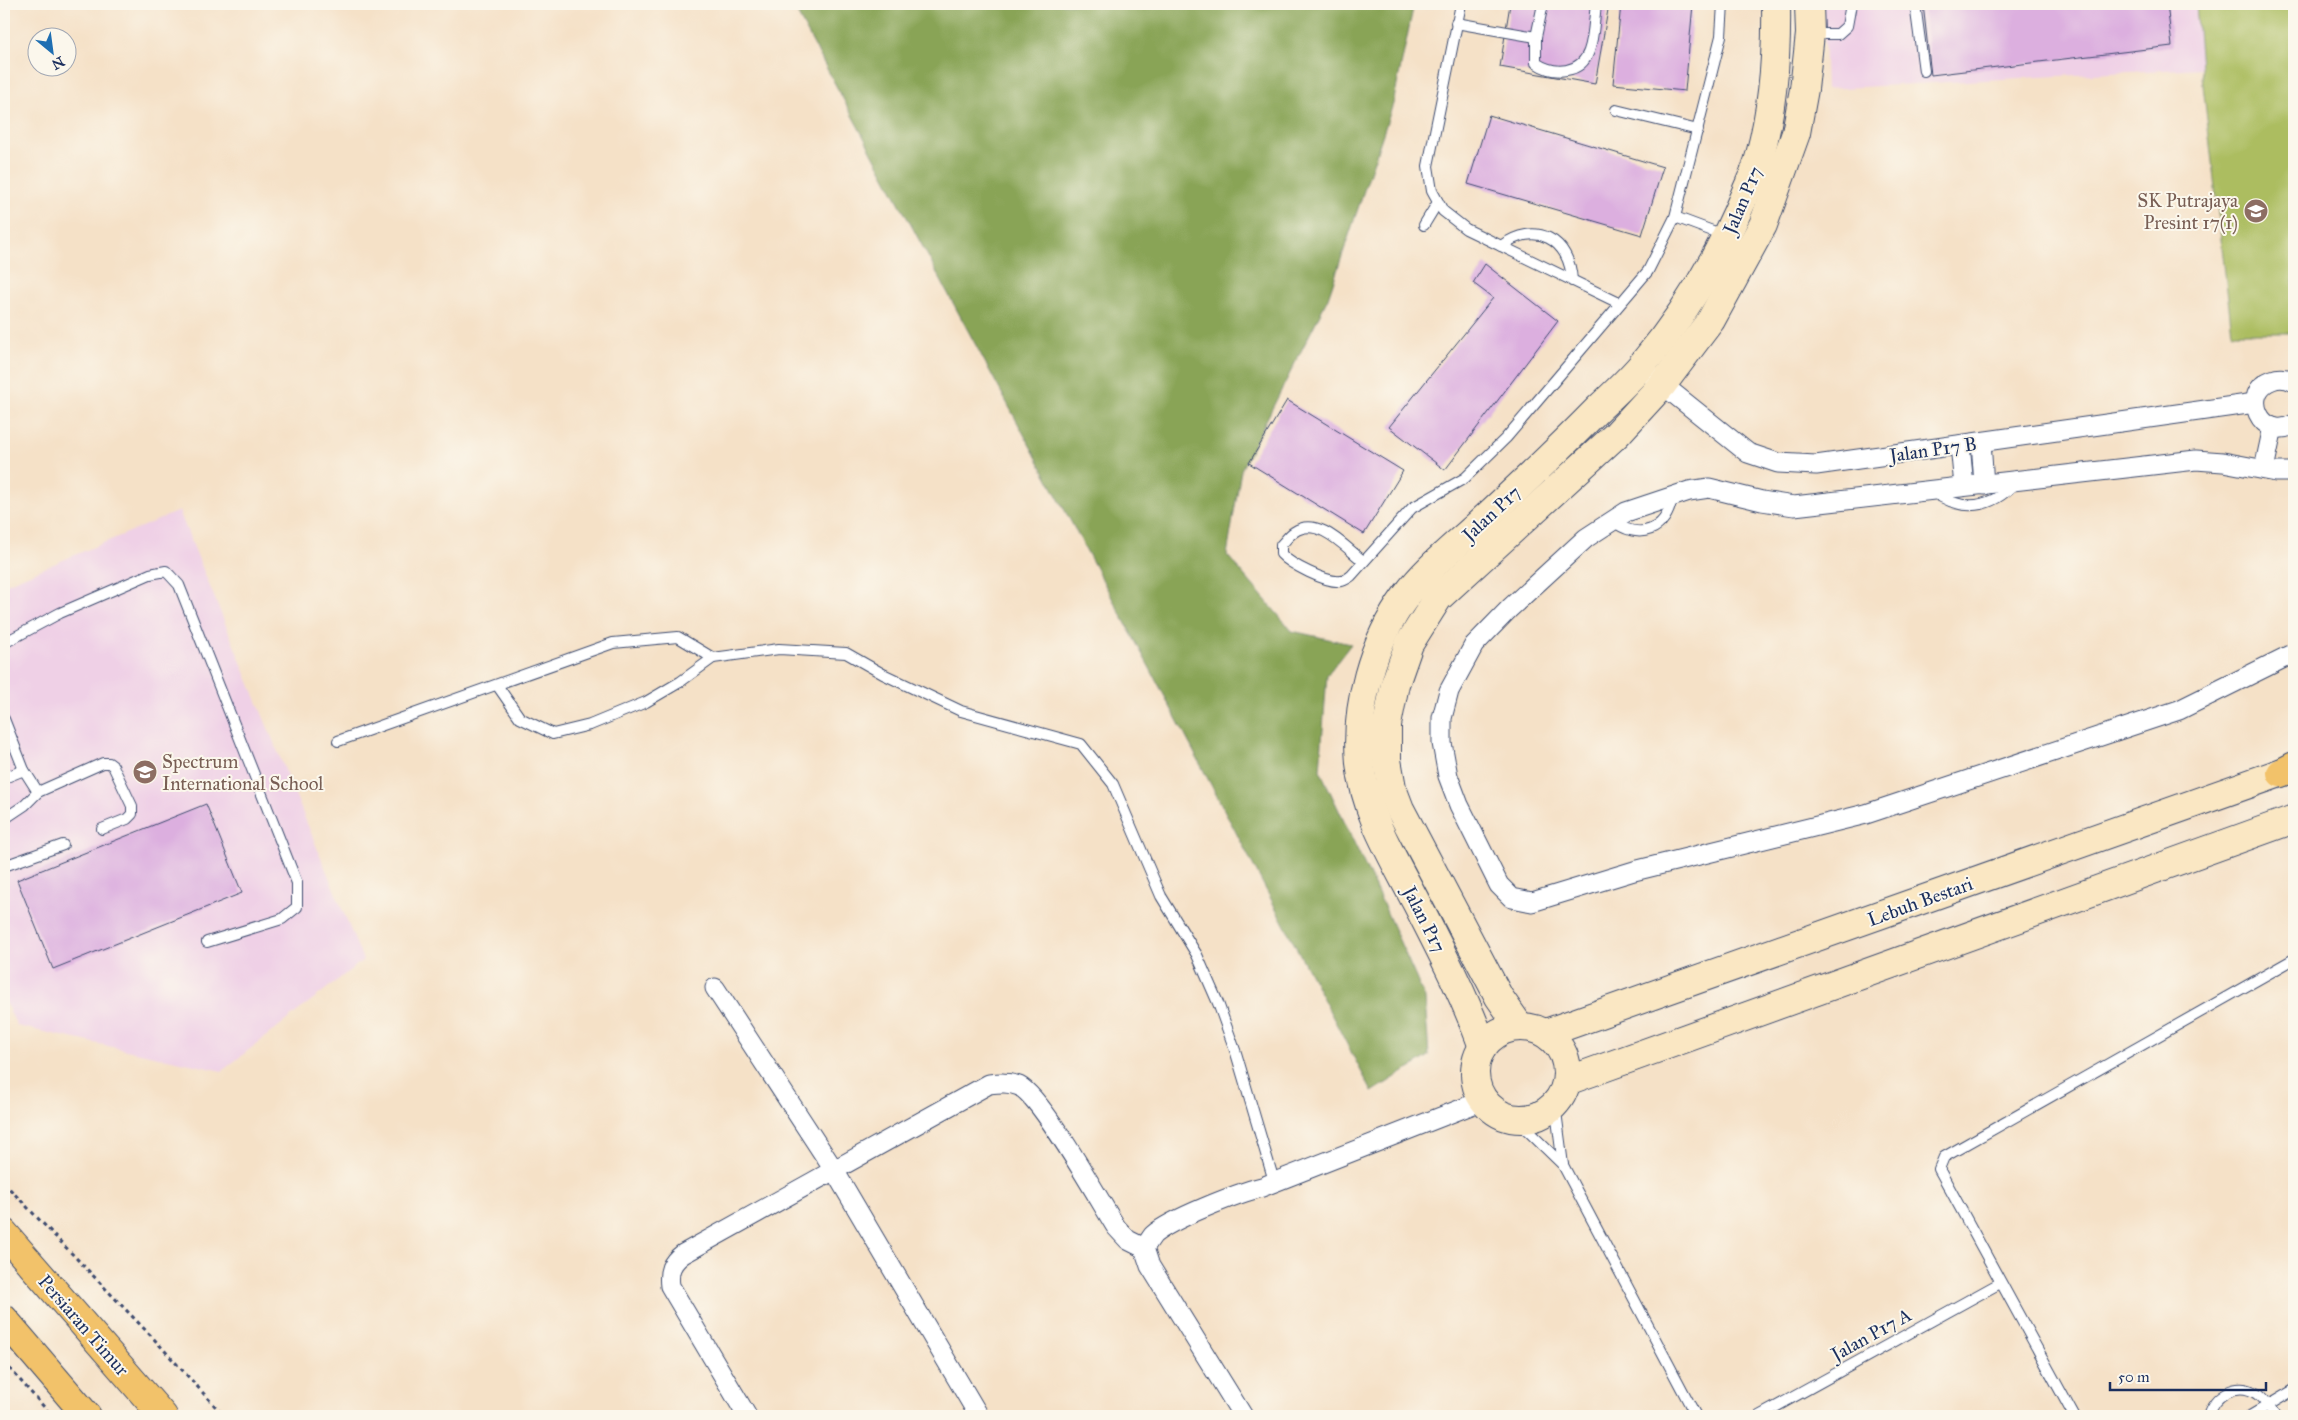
<svg xmlns="http://www.w3.org/2000/svg" width="2298" height="1420" viewBox="0 0 2298 1420" font-family="'IM FELL Great Primer',serif">
<style>
.built{fill:#efd0e6}
.green{fill:#acbd61;stroke:#647660}
.forest{fill:#89a457;stroke:#526a5a}
.building{fill:#dcafdf}
.lines{fill:none;stroke-linecap:round;stroke-linejoin:round}
.lane-casing{stroke:#3c4a6e;stroke-width:12}
.street-casing{stroke:#3c4a6e;stroke-width:21}
.secondary-casing{stroke:#3c4a6e;stroke-width:30}
.primary-casing{stroke:#3c4a6e;stroke-width:30}
.path{stroke:#3c4a6e;stroke-width:3;stroke-dasharray:4 4;stroke-linecap:butt}
.lane{stroke:#fff;stroke-width:10}
.street{stroke:#fff;stroke-width:19}
.secondary{stroke:#fae7c3;stroke-width:28}
.primary{stroke:#f2c26a;stroke-width:28}
.labels{text-anchor:middle;stroke-width:4;stroke-linejoin:round;paint-order:stroke}
.street-label{font-size:19px;fill:#1b2f5e;stroke:#fbf7ec}
.education-label{font-size:19px;fill:#785e54;stroke:#fbf7ec;text-anchor:end}
</style>
<rect width="100%" height="100%" fill="#fbf7ec"/>
<filter id="ink" filterUnits="userSpaceOnUse"><feTurbulence type="fractalNoise" baseFrequency=".02" numOctaves="2"/><feDisplacementMap in="SourceGraphic" scale="10" xChannelSelector="R" yChannelSelector="G"/><feConvolveMatrix kernelMatrix="1 2 1 2 8 2 1 2 1" color-interpolation-filters="sRGB"/></filter>
<filter id="wash" filterUnits="userSpaceOnUse"><feTurbulence type="fractalNoise" baseFrequency=".0096" numOctaves="4" result="noise"/><feDisplacementMap in="SourceGraphic" scale="20" xChannelSelector="R" yChannelSelector="G"/><feGaussianBlur stdDeviation="1.12" result="paint"/><feColorMatrix in="noise" values="0 0 0 0 0 0 0 0 0 0 0 0 0 0 0 0 0 1.4 0 .05"/><feComposite in="paint" operator="in"/></filter>
<g filter="url(#wash)">
<rect width="100%" height="100%" fill="#f5e1c7"/>
<g class="built">
<path d="M1823 4H2294V333H2232L2201 68 1826 89Z"/>
<path d="M179 511 363 960 222 1071 17 1026 4 999V585Z"/>
</g>
<path class="green" d="M2196 4H2294V333H2232L2201 68Z"/>
<path class="forest" d="M792 4H1414L1393 104 1328 298 1241 470 1227 555 1292 631 1351 644 1327 675 1320 770 1383 904 1425 998 1429 1056 1372 1092 1153 674Z"/>
<g id="blocks">
<g class="building">
<path d="M1510 4H1609L1595 84 1500 67Z"/>
<path d="M1621 4H1693L1685 91 1613 84Z"/>
<path d="M1923 4H2167L2172 46 1931 75Z"/>
<path d="M1489 115 1663 167 1642 235 1468 184Z"/>
<path d="M1485 264 1558 321 1445 470 1389 427 1493 298 1473 283Z"/>
<path d="M1287 400 1403 471 1364 534 1249 463Z"/>
<path d="M206 804 242 893 53 969 17 880Z"/>
</g>
</g>
</g>
<g filter="url(#ink)">
<use href="#blocks" fill-opacity="0" stroke="#3c4a6e" stroke-width="1"/>
<g class="lines">
<defs>
<g id="lane">
<path d="M1461 4 1428 166 1432 191 1443 211 1466 229 1619 303"/>
<path d="M1543 4 1536 37V63C1554 75 1581 74 1589 51 1594 37 1594 19 1596 4"/>
<path d="M1915 4 1924 71"/>
<path d="M1456 23 1536 37"/>
<path d="M1811 34H1838L1847 26 1851 4"/>
<path d="M1616 110 1698 130"/>
<path d="M1675 217 1726 236"/>
<path d="M1424 225 1438 202"/>
<path d="M1501 246C1535 221 1570 238 1572 281"/>
<path d="M1932 491C1962 513 1991 509 2016 482"/>
<path d="M1612 520C1638 542 1668 531 1672 496"/>
<path d="M1363 561C1346 548 1318 515 1294 532 1289 535 1285 541 1281 545V554C1290 564 1326 583 1341 581 1344 581 1348 578 1351 576L1412 508 1465 478 1506 438 1648 271 1675 217 1721 36 1723 4"/>
<path d="M4 643 60 613 150 574 166 571 179 585 297 883V907L282 919 207 942"/>
<path d="M497 685 520 718 553 734 590 725 646 702 680 682 713 658"/>
<path d="M4 719 24 770 38 792"/>
<path d="M338 741 613 643 678 637 713 658 779 649 846 653 883 674 961 711 1081 744 1113 784 1161 896 1197 955 1218 1003 1236 1053 1274 1181"/>
<path d="M4 778 24 770"/>
<path d="M4 819 25 805 38 792 103 763H109L113 766 132 806V814L127 819 102 829"/>
<path d="M4 866 63 845"/>
<path d="M1555 1104 1563 1165"/>
<path d="M1507 1117 1527 1130 1563 1165 1696 1416"/>
<path d="M1759 1416 2000 1283"/>
<path d="M2074 1416 1939 1169 1944 1157 2294 959"/>
<path d="M2208 1416C2213 1396 2237 1380 2257 1394 2265 1400 2270 1408 2275 1416"/>
<path d="M2250 1416 2294 1390"/>
</g>
<g id="street">
<path d="M1653 377 1748 453 1778 463 1816 465 2255 403"/>
<path d="M2294 382C2287 378 2280 377 2272 380 2239 392 2261 443 2294 424"/>
<path d="M1981 442 1984 485"/>
<path d="M1960 445 1964 486"/>
<path d="M2264 469 2273 427"/>
<path d="M2294 472H2276L2223 462 2196 460 1794 506 1762 501 1709 488 1689 491 1626 512 1586 538 1510 608 1474 645 1449 691 1442 718V743L1448 776 1459 805 1499 885 1512 898 1532 902 1634 871 1866 814 2179 710 2294 653"/>
<path d="M715 988 834 1170 979 1416"/>
<path d="M747 1416 670 1286C668 1271 671 1263 683 1254L989 1084C999 1083 1009 1082 1019 1086 1042 1097 1099 1200 1116 1227L1128 1240 1144 1248"/>
<path d="M1243 1416 1150 1266 1144 1248C1147 1244 1150 1239 1153 1235 1171 1219 1238 1193 1262 1187L1484 1100"/>
</g>
<g id="secondary">
<path d="M1520 1027 1499 997 1400 809 1392 788 1387 760V725L1395 684 1409 644 1438 598 1616 435 1662 385 1711 320 1763 225 1796 133 1804 89 1810 34 1809 4"/>
<circle cx="1521" cy="1073" r="46"/>
<path d="M1546 1033 2294 768"/>
<path d="M1483 1047C1465 997 1441 951 1417 904 1394 859 1365 814 1360 763 1355 707 1372 642 1406 596 1427 567 1458 544 1484 519 1523 483 1561 447 1598 409 1613 395 1628 381 1641 366 1685 314 1719 257 1745 194 1750 182 1757 168 1760 155 1773 106 1777 54 1776 4"/>
<path d="M1567 1081 2294 819"/>
</g>
<g id="primary">
<path d="M2281 773 2294 766"/>
<path d="M4 1233 163 1416"/>
<path d="M4 1319 87 1416"/>
</g>
</defs>
<use href="#lane" class="lane-casing"/>
<use href="#street" class="street-casing"/>
<use href="#secondary" class="secondary-casing"/>
<use href="#primary" class="primary-casing"/>
<g class="path">
<path d="M4 1183 154 1339 224 1416"/>
<path d="M4 1362 52 1416"/>
</g>
<use href="#lane" class="lane"/>
<use href="#street" class="street"/>
<use href="#secondary" class="secondary"/>
<use href="#primary" class="primary"/>
</g>
</g>
<defs>
<symbol id="school-disc" viewBox="-11 -11 22 22"><circle r="9.5" fill="#8d6e63" stroke="#fbf7ec"/><path d="M0-5L7-2L0 1L-7-2ZM-4 1L0 2.5L4 1V4Q0 6-4 4Z" fill="#fff"/></symbol>
</defs>
<g fill-rule="evenodd">
<use href="#school-disc" x="2242" y="197" width="28" height="28"/>
<use href="#school-disc" x="131" y="758" width="28" height="28"/>
</g>
<g class="labels">
<g class="street-label">
<text transform="translate(1742 200) rotate(-67)" y="7">Jalan P17</text>
<text transform="translate(1933 449) rotate(-8)" y="7">Jalan P17 B</text>
<text transform="translate(1491 513) rotate(-43)" y="7">Jalan P17</text>
<text transform="translate(1920 901) rotate(-20)" y="7">Lebuh Bestari</text>
<text transform="translate(1425 919) rotate(63)" y="7">Jalan P17</text>
<text transform="translate(84 1325) rotate(49)" y="7">Persiaran Timur</text>
<text transform="translate(1871 1334) rotate(-29)" y="7">Jalan P17 A</text>
</g>
<g class="education-label">
<text x="2238" y="207">SK Putrajaya<tspan x="2238" dy="22">Presint 17(1)</tspan></text>
<text x="162" y="768" text-anchor="start">Spectrum<tspan x="162" dy="22">International School</tspan></text>
</g>
</g>
<rect width="2298" height="1420" fill="none" stroke="#fbf7ec" stroke-width="20"/>
<g transform="translate(52 52) rotate(151)"><circle r="24" fill="#fbf7ec" stroke="#a1a7b3"/>
<path d="M0-4L9 19L0 12L-9 19Z" fill="#1f6fb2"/>
<text y="-8" font-size="14" font-weight="bold" text-anchor="middle" fill="#1b2f5e">N</text>
</g>
<path d="M2110 1382v8h156v-8" fill="none" stroke="#1b2f5e" stroke-width="2.5"/>
<text x="2118" y="1382" font-size="15" fill="#1b2f5e" stroke="#fbf7ec" stroke-width="4" paint-order="stroke">50 m</text>
</svg>
